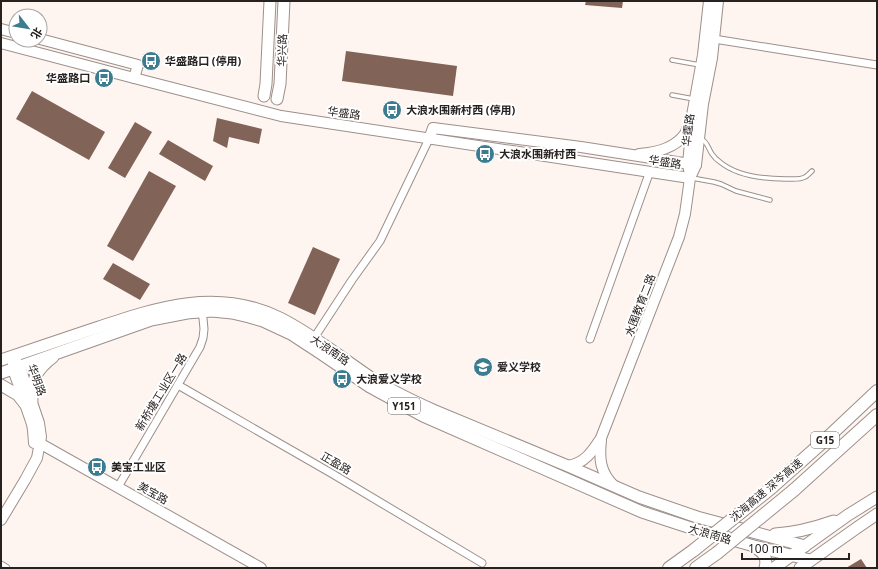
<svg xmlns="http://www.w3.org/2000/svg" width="878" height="569" viewBox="0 0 878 569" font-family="'Noto Sans','Noto Sans SC',sans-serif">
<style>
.building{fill:#816357}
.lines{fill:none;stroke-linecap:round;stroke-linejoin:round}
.lane-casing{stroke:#9d8f8a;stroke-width:5.5}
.street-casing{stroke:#9d8f8a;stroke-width:9}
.secondary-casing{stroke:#9d8f8a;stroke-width:12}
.primary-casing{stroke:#9d8f8a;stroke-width:13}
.highway-casing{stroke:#9d8f8a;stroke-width:14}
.lane{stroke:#fff;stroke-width:3.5}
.street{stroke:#fff;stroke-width:7}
.secondary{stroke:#fff;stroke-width:10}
.primary{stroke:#fff;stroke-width:11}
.highway{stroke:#fff;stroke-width:12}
.highway-bridge-casing{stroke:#9d8f8a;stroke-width:14;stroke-linecap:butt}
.highway-bridge{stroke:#fff;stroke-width:12}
.labels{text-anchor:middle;stroke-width:4;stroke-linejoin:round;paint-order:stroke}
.shield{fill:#fff;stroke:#686462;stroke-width:1}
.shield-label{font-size:10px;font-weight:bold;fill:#27211f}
.street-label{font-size:11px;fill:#27211f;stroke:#fff}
.poi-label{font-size:11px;font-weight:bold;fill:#27211f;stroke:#fff;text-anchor:start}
</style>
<rect width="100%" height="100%" fill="#fef5f1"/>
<g class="building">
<path d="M586 1H623L622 8 585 5Z"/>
<path d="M346 51 457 66 453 96 342 81Z"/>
<path d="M32 91 105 132 89 160 16 119Z"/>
<path d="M217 118 262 129 259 144 229 137 227 148 213 141Z"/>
<path d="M135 122 152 132 125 178 108 168Z"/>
<path d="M168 140 213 166 205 181 159 154Z"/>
<path d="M149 171 176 186 133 261 107 246Z"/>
<path d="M313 247 340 259 315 315 288 303Z"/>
<path d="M113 263 150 284 140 300 103 279Z"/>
<path d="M861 559 867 568H846Z"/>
</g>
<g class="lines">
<defs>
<g id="lane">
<path d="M672 60 700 65"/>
<path d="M672 95 694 99"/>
<path d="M701 139C707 141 708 148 712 154 714 157 717 160 720 162 737 176 766 179 786 179 792 179 800 180 805 177 807 176 810 173 812 171"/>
<path d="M692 178 714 182 721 184 736 191 770 200"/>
</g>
<g id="street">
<path d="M714 39 877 65"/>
<path d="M314 338 352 280 380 241 429 139"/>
<path d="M590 339 650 171"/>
<path d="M178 385 331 473 482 563"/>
<path d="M118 487 200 347 203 338 204 329 202 308"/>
<path d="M1 565 6 568"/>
</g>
<g id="secondary">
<path d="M1 29 16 33"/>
<path d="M40 39 138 65 134 78"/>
<path d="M1 43 134 78 281 116 690 178"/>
<path d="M429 139 433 128 581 147 696 165"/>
<path d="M639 154C655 153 675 148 685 134 687 130 688 126 690 122"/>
<path d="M689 170 688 164 691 132V121L703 55 709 1"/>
<path d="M13 360V369L32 424 33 430 34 443"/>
<path d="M34 440 261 568"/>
<path d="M601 440C599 459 600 472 614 486"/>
<path d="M568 466C585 463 592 452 601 438L679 237 685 214 690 178 696 165 703 104 712 58 718 1"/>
<path d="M1 520 25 480 37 458 41 437 39 423 20 367 16 361"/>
</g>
<g id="primary">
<path d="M264 96 266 84 270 1"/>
<path d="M277 99 280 84 284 1"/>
<path d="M1 360C31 350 60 340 90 330 153 309 215 286 280 318 314 335 344 360 376 381 394 392 413 401 433 410L568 466 639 497 697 517 805 546"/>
<path d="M1 373 151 320 187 313 212 311 232 313 249 317 263 321 291 334 320 353 370 387 423 416 642 512 694 529 754 546 810 560"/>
<path d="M1 385 18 395 25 404"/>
<path d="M32 401C30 381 37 369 53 357"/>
<path d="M775 534C796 533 814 528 834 521"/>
<path d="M754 547C763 552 768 557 765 568"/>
<path d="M774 568 848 515 877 497"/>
<path d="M800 568 858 527 877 514"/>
</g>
<g id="highway">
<path d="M771 488 825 440 877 391"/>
<path d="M794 490 877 415"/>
<path d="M669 568 694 550"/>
<path d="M696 568 717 553"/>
</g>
</defs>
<use href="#lane" class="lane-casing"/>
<use href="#street" class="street-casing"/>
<use href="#secondary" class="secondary-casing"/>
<use href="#primary" class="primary-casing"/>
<use href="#highway" class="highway-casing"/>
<use href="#lane" class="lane"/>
<use href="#street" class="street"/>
<use href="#secondary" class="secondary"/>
<use href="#primary" class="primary"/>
<use href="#highway" class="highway"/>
<defs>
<g id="highway-bridge">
<path d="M694 550 771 488"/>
<path d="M717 553 794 490"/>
</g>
</defs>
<use href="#highway-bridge" class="highway-bridge-casing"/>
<use href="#highway-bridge" class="highway-bridge"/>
</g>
<defs>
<symbol id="bus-disc" viewBox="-11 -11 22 22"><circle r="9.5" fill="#3c7c90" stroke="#fff"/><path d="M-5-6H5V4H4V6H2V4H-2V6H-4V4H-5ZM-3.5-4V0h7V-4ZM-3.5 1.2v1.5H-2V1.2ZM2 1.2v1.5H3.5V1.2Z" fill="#fff"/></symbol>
<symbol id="school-disc" viewBox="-11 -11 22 22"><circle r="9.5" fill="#3c7c90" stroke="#fff"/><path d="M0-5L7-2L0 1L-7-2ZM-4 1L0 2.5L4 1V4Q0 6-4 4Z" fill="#fff"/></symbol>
</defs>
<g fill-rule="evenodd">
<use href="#bus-disc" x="140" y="50" width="22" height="22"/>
<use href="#bus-disc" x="93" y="67" width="22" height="22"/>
<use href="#bus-disc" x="381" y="99" width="22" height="22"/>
<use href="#bus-disc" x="474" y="143" width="22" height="22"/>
<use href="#school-disc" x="472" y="356" width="22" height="22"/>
<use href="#bus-disc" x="331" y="368" width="22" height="22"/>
<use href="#bus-disc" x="86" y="456" width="22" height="22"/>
</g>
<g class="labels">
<g class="shield">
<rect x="388" y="398" width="32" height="16" rx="3"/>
<rect x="811" y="432" width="28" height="16" rx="3"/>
</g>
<g class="shield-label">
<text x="404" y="410">Y151</text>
<text x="825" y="444">G15</text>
</g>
<g class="street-label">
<text transform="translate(282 50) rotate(-88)" y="4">华兴路</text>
<text transform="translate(344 113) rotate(8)" y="4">华盛路</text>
<text transform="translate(688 130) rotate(-83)" y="4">华霆路</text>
<text transform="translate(665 162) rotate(9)" y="4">华盛路</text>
<text transform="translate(640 305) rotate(-69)" y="4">水围教育二路</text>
<text transform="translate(330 350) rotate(34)" y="4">大浪南路</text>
<text transform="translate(37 380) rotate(70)" y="4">华明路</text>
<text transform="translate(161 392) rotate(-59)" y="4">新桥塘工业区一路</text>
<text transform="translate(336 463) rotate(30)" y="4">正盈路</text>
<text transform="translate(766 490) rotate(-40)" y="4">沈海高速 深岑高速</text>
<text transform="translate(153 493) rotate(29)" y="4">美宝路</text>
<text transform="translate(710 534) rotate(16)" y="4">大浪南路</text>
</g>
<g class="poi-label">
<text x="165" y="65">华盛路口 (停用)</text>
<text x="90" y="82" text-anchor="end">华盛路口</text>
<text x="406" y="114">大浪水围新村西 (停用)</text>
<text x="499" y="158">大浪水围新村西</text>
<text x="497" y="371">爱义学校</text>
<text x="356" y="383">大浪爱义学校</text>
<text x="111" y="471">美宝工业区</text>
</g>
</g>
<rect width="878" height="569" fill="none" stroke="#27211f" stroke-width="4"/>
<g transform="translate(28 28) rotate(121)"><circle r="19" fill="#ffffff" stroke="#a9a6a5"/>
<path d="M0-3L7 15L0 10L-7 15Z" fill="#3c7c90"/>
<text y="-6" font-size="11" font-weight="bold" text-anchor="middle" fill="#27211f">北</text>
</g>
<path d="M742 553v6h107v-6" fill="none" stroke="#27211f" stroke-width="2"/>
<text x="748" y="553" font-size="12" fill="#27211f" stroke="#ffffff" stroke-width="3" paint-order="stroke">100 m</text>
</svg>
